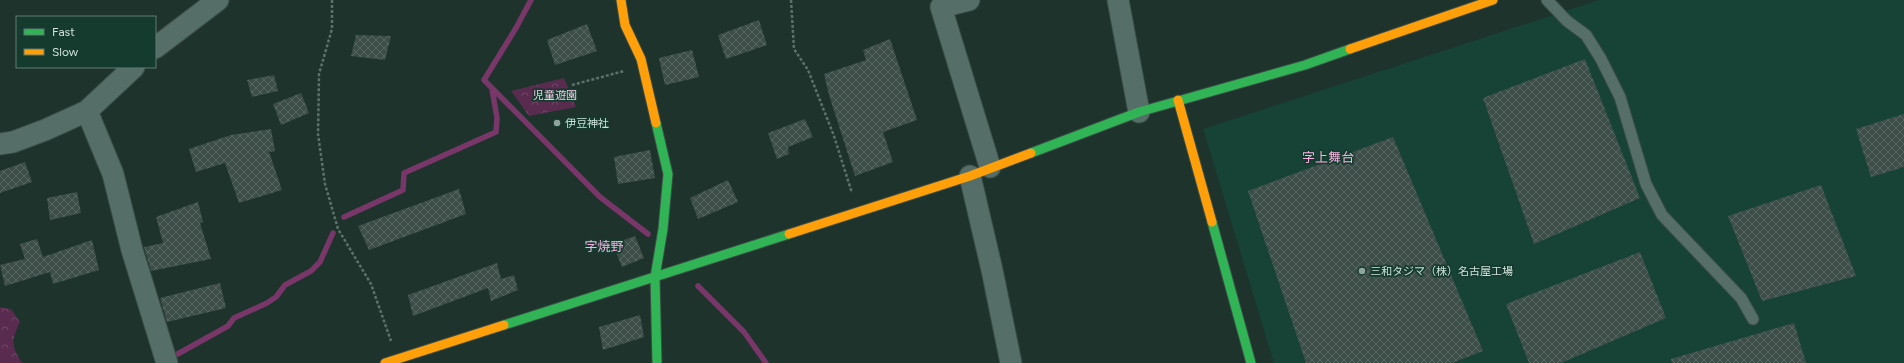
<svg xmlns="http://www.w3.org/2000/svg" width="1904" height="363" font-family="Figtree,'Noto Sans JP',sans-serif">
<defs>
<pattern id="forest-crowns" width="20" height="18" patternUnits="userSpaceOnUse"><rect width="20" height="18" fill="#592b4f"/><path d="M2 6a3 3 0 1 1 6 0M12 15a3 3 0 1 1 6 0" fill="none" stroke="#704968"/></pattern>
<pattern id="building-cross-hatch" width="8" height="8" patternUnits="userSpaceOnUse"><rect width="8" height="8" fill="#3d4e49"/><path d="M0 0l8 8M0 8l8-8" fill="none" stroke="#586763"/></pattern>
</defs>
<rect width="100%" height="100%" fill="#1d332c"/>
<!-- built -->
<path fill="#164336" d="M1599,0H1904V363H1274L1203,129Z"/>
<!-- forest -->
<path fill="url(#forest-crowns)" d="M564,78L576,107L529,116L511,91Z
M0,307L11,309L20,322C11,341 11,345 22,363H0Z"/>
<g fill="none" stroke-linecap="round" stroke-linejoin="round">
<!-- stream -->
<path stroke="#793769" stroke-width="5.5" d="M531,0L516,28L484,80L600,197L648,234
M344,217L403,190L404,173L496,132L497,118L492,89
M698,286L744,332L766,363
M174,356L228,326L234,318L267,303L276,297L285,285L311,271L320,262L333,233"/>
</g>
<!-- building -->
<path fill="url(#building-cross-hatch)" d="M759,20L767,45L726,59L718,35Z
M587,24L597,51L555,65L547,40Z
M356,35L391,36L385,60L351,56Z
M890,39L917,120L883,132L893,162L855,176L829,95L824,74L866,60L863,50Z
M692,50L699,77L665,85L659,58Z
M1585,59L1640,198L1534,244L1483,98Z
M274,75L278,91L252,97L247,80Z
M301,93L309,113L281,125L273,104Z
M1904,114V167L1871,177L1856,129Z
M805,119L813,137L788,147L789,154L777,159L768,133Z
M271,129L275,151L269,152L282,190L239,203L225,163L196,172L189,149L231,135Z
M1393,137L1483,351L1452,363H1306L1248,191Z
M650,150L655,178L618,184L614,157Z
M25,162L32,182L0,193V171Z
M728,180L738,202L698,219L690,198Z
M1821,185L1856,276L1762,301L1728,216Z
M459,189L466,214L369,250L358,226Z
M77,192L81,213L50,220L47,198Z
M198,202L203,222L200,223L211,259L151,271L144,247L163,243L156,217Z
M635,236L644,258L622,267L613,244Z
M37,239L43,257L92,240L99,270L53,284L50,272L5,286L0,265L25,259L20,244Z
M1640,252L1666,318L1561,363H1529L1506,304Z
M497,263L501,279L514,275L518,290L491,301L488,288L413,316L408,295Z
M220,283L226,308L167,322L160,298Z
M640,315L644,337L603,350L599,327Z
M1794,323L1806,363H1672L1671,359Z"/>
<g fill="none" stroke-linecap="round" stroke-linejoin="round">
<defs>
<path id="lane" d="M1547,0L1567,21L1586,35L1601,59L1620,97L1646,184L1662,215L1741,298L1753,319"/>
<path id="street" d="M969,0L941,7L990,167
M1118,0L1139,112
M155,48L218,0
M87,111L113,174L132,250L167,363
M0,144L13,142L45,130L87,111L134,67
M970,176L992,270L1011,363"/>
<path id="fast" d="M656,123L668,174L663,229L655,277L657,363
M1031,153L1139,112L1305,65L1350,49
M1212,222L1251,363
M504,325L789,234"/>
<path id="slow" d="M621,0L625,25L641,59L656,123
M1350,49L1493,0
M1178,100L1212,222
M789,234L970,176L1031,153
M385,363L504,325"/>
</defs>
<!-- lane casing -->
<use href="#lane" stroke="#3b4d47" stroke-width="13"/>
<!-- street casing -->
<use href="#street" stroke="#3b4d47" stroke-width="23"/>
<!-- fast casing -->
<use href="#fast" stroke="#3b4d47" stroke-width="11"/>
<!-- slow casing -->
<use href="#slow" stroke="#3b4d47" stroke-width="11"/>
<!-- path -->
<path stroke="#5d716b" stroke-width="2.5" stroke-dasharray="3 2" stroke-linecap="butt" d="M332,0V29L319,74L318,134L325,184L338,229L371,284L391,341
M791,0L794,49L808,70L834,136L852,193
M572,85L624,71"/>
<!-- lane -->
<use href="#lane" stroke="#556e67" stroke-width="11"/>
<!-- street -->
<use href="#street" stroke="#556e67" stroke-width="21"/>
<!-- fast -->
<use href="#fast" stroke="#30b455" stroke-width="9"/>
<!-- slow -->
<use href="#slow" stroke="#ff9f0a" stroke-width="9"/>
</g>
<!-- markers -->
<g fill="#8fa49c" stroke="#153b2f" stroke-width="1.5">
<circle cx="557" cy="123" r="4"/>
<circle cx="1362" cy="271" r="4"/>
</g>
<g text-anchor="middle" stroke-width="3.5" stroke-linejoin="round" paint-order="stroke">
<!-- park labels -->
<g font-size="11" fill="#f6cbe9" stroke="#153b2f">
<text x="555" y="99">児童遊園</text>
</g>
<!-- poi labels -->
<g font-size="11" fill="#cde1d9" stroke="#153b2f" text-anchor="start">
<text x="565" y="127">伊豆神社</text>
<text x="1370" y="275">三和タジマ（株）名古屋工場</text>
</g>
<!-- quarter labels -->
<g font-size="13" fill="#f6b2e1" stroke="#153b2f">
<text x="1328" y="162">字上舞台</text>
<text x="604" y="251">字焼野</text>
</g>
</g>
<!-- legend -->
<rect x="16" y="16" width="140" height="52" fill="#153b2f" stroke="#5f7d73"/>
<rect x="24" y="29" width="20" height="6" fill="#30b455" stroke="#5f7d73"/>
<text x="52" y="36" font-size="12" fill="#cde1d9">Fast</text>
<rect x="24" y="49" width="20" height="6" fill="#ff9f0a" stroke="#5f7d73"/>
<text x="52" y="56" font-size="12" fill="#cde1d9">Slow</text>
</svg>
